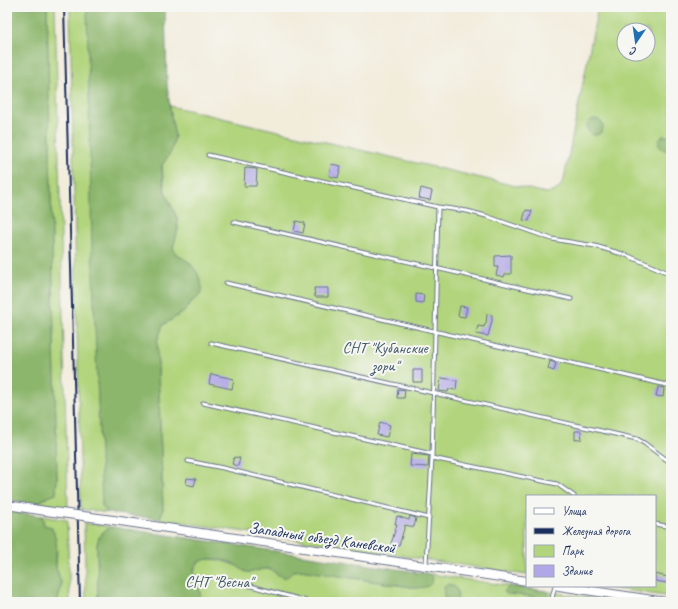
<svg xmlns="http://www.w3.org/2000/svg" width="678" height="609" font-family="Caveat,sans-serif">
<rect width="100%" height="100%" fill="#f6f6f2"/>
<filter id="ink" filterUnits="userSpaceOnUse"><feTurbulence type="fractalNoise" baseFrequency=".025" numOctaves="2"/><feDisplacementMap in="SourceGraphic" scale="8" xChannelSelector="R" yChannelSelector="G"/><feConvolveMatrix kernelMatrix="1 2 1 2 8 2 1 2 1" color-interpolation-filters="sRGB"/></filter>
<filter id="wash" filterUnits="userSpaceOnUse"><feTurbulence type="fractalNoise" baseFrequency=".012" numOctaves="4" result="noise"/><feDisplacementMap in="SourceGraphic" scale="16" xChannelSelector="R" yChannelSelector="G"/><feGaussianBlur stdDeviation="0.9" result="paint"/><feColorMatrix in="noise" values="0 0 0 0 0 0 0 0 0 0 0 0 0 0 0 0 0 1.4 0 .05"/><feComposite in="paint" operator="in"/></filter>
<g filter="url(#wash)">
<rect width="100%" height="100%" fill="#f2ecdb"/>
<!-- green -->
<path fill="#b1d47c" stroke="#66826d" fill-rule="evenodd" d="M47,7H55L68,508L38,504C51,492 56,499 57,478Z
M70,7H90L102,506L108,513L81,509Z
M598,7H671V597L599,586H655V496H527V575L160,519L163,509L157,341L163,325L185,311L190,303L200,295L189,262L176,254L173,248L178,229L177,218L165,192L162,165C180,140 173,134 170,106L546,193C556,192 560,189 564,179ZM624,30H648V54H624Z
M42,516L67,520L70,602H57L61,589V582L56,568L57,549L44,525Z
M84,523L113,527L108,529L97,544L98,602H86Z
M203,559C221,558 236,566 253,572C264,568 268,567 278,575L300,570L417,588L433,578L430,574L617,602H200C200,599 201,595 200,592C197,576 187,572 203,559Z"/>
<!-- forest -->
<path fill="#8cb66c" stroke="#547265" d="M7,7H47L57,478L56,494L43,499L38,504L7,500Z
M87,7H165L167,84L172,122L175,136L171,152L162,165V174L165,192L177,218L178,229L173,248L176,254L189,262L197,272L201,282L202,289L200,295L190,303L185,311L163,325L157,341L163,509L160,519L108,513L102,506L92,251Z
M587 127a8 8 0 1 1 16 0a8 8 0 1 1-16 0Z
M662,136H667L671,139C671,150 669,155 659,146V140Z
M7,511L42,516L44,525L51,527C60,543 55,549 56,565C56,571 60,577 61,583C61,590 59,596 57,602H7Z
M113,527L430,574L433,578C431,587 426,587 418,588L300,570L293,571C283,585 278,572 270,569C261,567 254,574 246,572C241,570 237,565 232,563C222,559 198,554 194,569C192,577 199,585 200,593C201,596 200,599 200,602H98L97,544C99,534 103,530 113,527Z
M449,584C459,587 458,593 457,602H446C444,597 443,592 444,587Z
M509,586L546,591L549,595L547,600H542L535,597L527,596L507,594L504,592Z"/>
<g id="blocks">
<!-- building -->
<path fill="#b1a6e6" d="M331,164L341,166L338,178L329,176Z
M245,168L257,169L256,186H244Z
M421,188L432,191L430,200L419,198Z
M526,210L532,211L529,221L523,220Z
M296,221L305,223L303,233L294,231Z
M511,255V274H505L504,277L496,275L498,267H495V256Z
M314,288H328V297H315Z
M416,294L424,295L423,303L416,302Z
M460,306L467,307L465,317L458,316Z
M487,314L492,315V321L488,336L476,334L478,326L484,327L485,324H486Z
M550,361L556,363L554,371L548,369Z
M413,370H422V382H413Z
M211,374L234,379L232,389L209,384Z
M441,378L457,380L456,390L449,389L448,392L439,391Z
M658,387L664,388L663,397L656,396Z
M398,389L405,390L404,398H397Z
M380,422L390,425L387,437L377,435Z
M575,431H581L582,439L575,440Z
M411,454L429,456L428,467L410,466Z
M234,457L240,458L238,466L232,464Z
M187,478L196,479L194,486L186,484Z
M397,516L409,520L410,516L416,518L414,527L405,525L399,546L391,544L397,524H395Z
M655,574L668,577L667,583L655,581Z"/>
</g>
</g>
<g filter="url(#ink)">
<use href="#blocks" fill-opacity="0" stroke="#66718a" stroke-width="1"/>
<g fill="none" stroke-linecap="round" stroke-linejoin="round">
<defs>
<path id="service" d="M208,155L438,207L467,211L486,216L552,239L595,246L626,255L671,274
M234,222L571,299
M226,283L671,386
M211,343L637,439L644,443L671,463
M203,403L432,454
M432,458L557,484L574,496
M188,461L223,468L429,518
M655,524L671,527
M426,564L432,458L438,207
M229,580L310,602
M551,602L555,586"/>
<path id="secondary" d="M7,505L46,511
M113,520L527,581
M559,586L666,602"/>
</defs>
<!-- service casing -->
<use href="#service" stroke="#66718a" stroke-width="5"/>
<!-- secondary casing -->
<use href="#secondary" stroke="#66718a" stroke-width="10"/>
<!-- service -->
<use href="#service" stroke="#fff" stroke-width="3"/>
<!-- secondary -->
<use href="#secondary" stroke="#fff" stroke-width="8"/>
<!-- rail -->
<path stroke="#1b2f5e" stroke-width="2" d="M64,7L80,602"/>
<defs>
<path id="secondary-bridge" d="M46,511L113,520"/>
</defs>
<!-- secondary-bridge casing -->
<use href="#secondary-bridge" stroke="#66718a" stroke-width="10" stroke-linecap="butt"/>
<!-- secondary-bridge -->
<use href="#secondary-bridge" stroke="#fff" stroke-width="8"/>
</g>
</g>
<g text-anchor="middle" stroke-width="4" stroke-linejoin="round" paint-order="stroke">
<!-- park labels -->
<g font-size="16" fill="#405866" stroke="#f6f6f2">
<text x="385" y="353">СНТ "Кубанские<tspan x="385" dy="18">зори"</tspan></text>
<text x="219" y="587">СНТ "Весна"</text>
</g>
<!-- street labels -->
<g font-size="16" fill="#1b2f5e" stroke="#f6f6f2">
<text transform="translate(322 537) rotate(8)" y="6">Западный объезд Каневской</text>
</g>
</g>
<!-- margin -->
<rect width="678" height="609" fill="none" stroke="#f6f6f2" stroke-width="24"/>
<!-- legend -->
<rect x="526" y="495" width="130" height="92" fill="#f6f6f2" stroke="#9ea6b7"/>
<rect x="534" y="508" width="20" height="6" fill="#ffffff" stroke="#9ea6b7"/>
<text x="562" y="515" font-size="12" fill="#1b2f5e">Улица</text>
<rect x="534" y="528" width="20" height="6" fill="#1b2f5e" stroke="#9ea6b7"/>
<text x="562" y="535" font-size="12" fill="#1b2f5e">Железная дорога</text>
<rect x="534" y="545" width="20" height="12" fill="#b1d47c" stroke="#9ea6b7"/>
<text x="562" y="555" font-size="12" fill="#1b2f5e">Парк</text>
<rect x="534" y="565" width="20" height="12" fill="#b1a6e6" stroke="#9ea6b7"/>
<text x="562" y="575" font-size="12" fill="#1b2f5e">Здание</text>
<!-- north arrow -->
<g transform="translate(636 42) rotate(193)"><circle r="19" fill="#f6f6f2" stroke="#9ea6b7"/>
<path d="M0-3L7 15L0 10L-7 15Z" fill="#1f6fb2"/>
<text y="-6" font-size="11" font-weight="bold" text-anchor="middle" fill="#1b2f5e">С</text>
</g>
</svg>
